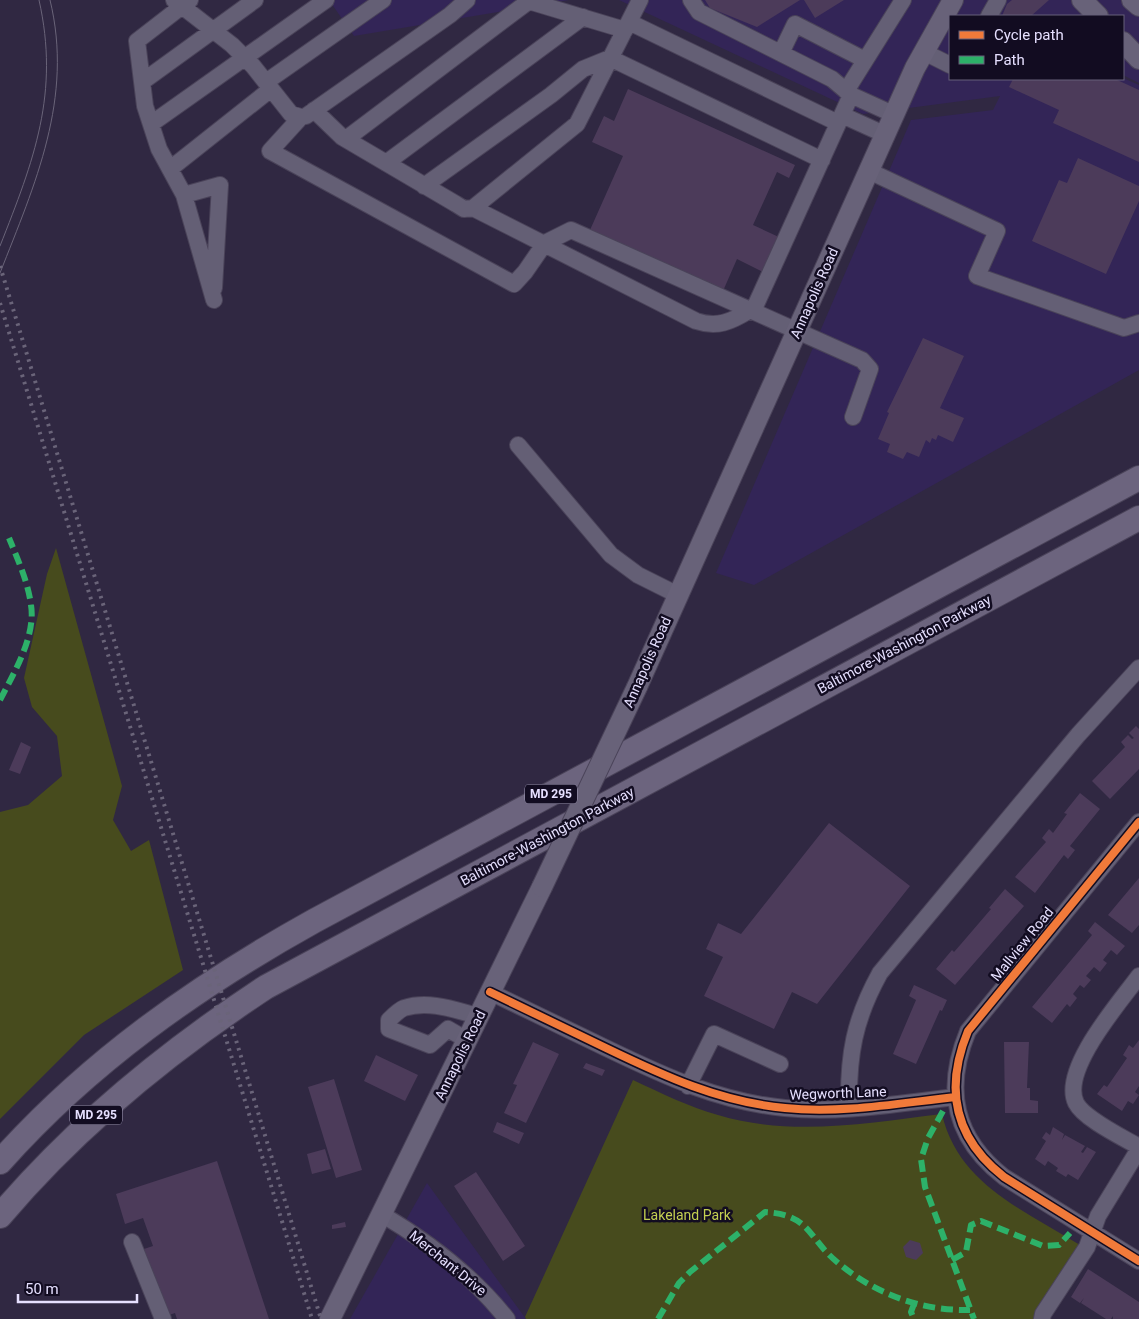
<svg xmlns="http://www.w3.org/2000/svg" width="1139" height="1319" font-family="Roboto,sans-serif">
<rect width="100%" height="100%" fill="#302842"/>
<!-- built -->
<path fill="#332557" d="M329,0H569L354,36Z
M619,0H1139V83L1123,75V16H950V79L1123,78L1139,85V370L754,585L716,573L911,120L993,110L1000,96L863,114Z
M427,1183L526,1319H350Z"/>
<!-- green -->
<path fill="#474b1d" d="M56,548L122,786L113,820L131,851L149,840L183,970L84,1035L0,1119V812L28,805L62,776L57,736L32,707L24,678L47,574Z
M633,1080C661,1093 689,1107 718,1115C791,1137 868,1123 942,1114C958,1184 1024,1210 1080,1245L1033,1319H526L525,1317Z"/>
<!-- building -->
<path fill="#4c3b5a" d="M705,0H800L757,27L710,8Z
M804,0H844L815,18Z
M1012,0H1049L1031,16H1002L1007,4Z
M1013,79H1115L1139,90V162L1053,123L1059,110L1009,87Z
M628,89L795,165L789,178L777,172L753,225L781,238L765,273L737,259L723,291L590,230L623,156L592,142L604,116L614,121Z
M1078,158L1139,186V201L1106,274L1032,241L1059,180L1067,183Z
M923,338L964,356L940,408L964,418L953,442L938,435L936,440L932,438L930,443L926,440L919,457L907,452L903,459L887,452L890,444L878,439L889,413L887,412Z
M1136,726L1139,729V769L1110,799L1092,781L1125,747L1121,742L1128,735L1132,739L1134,738L1129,733Z
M21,742L31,747L20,774L9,770Z
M1080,793L1100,809L1070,846L1075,850L1068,859L1064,855L1035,893L1015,877L1046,842L1042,838L1049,829L1053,833L1067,814L1064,813Z
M829,823L910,886L817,1004L792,992L774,1029L704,996L723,957L706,949L718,923L741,934Z
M1139,878V925L1132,933L1108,915Z
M1005,889L1024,906L955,985L936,969L952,950L954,952L961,944L991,909L989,908Z
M1095,922L1125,946L1117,955L1111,950L1103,960L1107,963L1100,972L1094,967L1086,976L1091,980L1084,988L1080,985L1073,994L1077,998L1070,1007L1067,1004L1052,1023L1032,1007L1092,935L1088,931Z
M914,985L947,1000L942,1011L940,1010L916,1064L893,1054L916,1000L909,996Z
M1139,1040V1086L1135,1092L1139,1095L1133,1104L1128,1101L1122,1111L1097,1094L1104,1085L1107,1087L1127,1058L1123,1055L1129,1045L1133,1048Z
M533,1042L559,1054L526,1123L504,1113L517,1085L513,1084Z
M1004,1042H1029L1027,1088H1030V1100L1038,1101V1113H1005Z
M376,1055L418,1075L405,1101L364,1081Z
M586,1063L605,1070L602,1076L583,1068Z
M334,1079L362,1170L336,1178L308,1087Z
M497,1122L524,1133L519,1144L493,1132Z
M1053,1127L1064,1134L1062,1140L1065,1135L1085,1146L1081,1152L1083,1153L1087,1147L1096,1152L1078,1180L1068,1174L1066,1177L1056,1171L1058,1168L1048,1161L1045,1166L1035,1159L1046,1141L1042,1138L1046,1132L1050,1135Z
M325,1149L331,1169L312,1174L307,1154Z
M217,1161L269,1319H177L175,1313L166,1316L144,1249L153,1246L143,1218L125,1224L116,1194Z
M476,1172L525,1246L503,1261L454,1186Z
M345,1222L346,1227L332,1229V1225Z
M910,1240L920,1243L923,1253L916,1260L906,1257L903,1247Z
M1088,1269L1139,1302V1319H1113V1316L1111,1319H1106L1081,1303L1084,1298L1080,1303L1071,1297Z"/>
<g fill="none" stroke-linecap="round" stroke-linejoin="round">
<defs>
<path id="minor" d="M174,0L232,45L253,66L291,114L301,117L306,116L450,15L467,0
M190,0L137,41L145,106L159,149L184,195L214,300
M525,0L625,30
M691,0L699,12L832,79L851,95L895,115
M989,16L998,0
M629,22L838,123
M924,52L950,65
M781,53L795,24L865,60
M142,82L255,0
M266,82L383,0
M846,91L903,0
M314,110L342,137L456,204L464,209L473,208L577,124L640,0
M842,115L886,135
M301,117L270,151L514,284L525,272L545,243L571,230L862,360L870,369L853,417
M151,124L326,0
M346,139L529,1
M386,163L583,17
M170,169L271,89
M869,171L997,231L977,276L1124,328L1139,323
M424,186L551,95L583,69L610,58L822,160
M184,195L220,185L214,288
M473,208L696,321C717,328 731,322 750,310
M753,311L851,95
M518,445L611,555L638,575L678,595
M1139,822L968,1031C944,1089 954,1138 1004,1177L1139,1261
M1139,976C1120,1002 1060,1070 1076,1103C1084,1119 1124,1138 1139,1147
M490,992C529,1011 567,1029 606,1048C664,1076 720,1102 785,1108C841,1114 900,1103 956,1097
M467,1040L448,1029L430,1045L389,1029V1020C393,1016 399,1010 404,1008C429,1000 455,1010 478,1016
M688,1086L714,1034L780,1064
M849,1108C848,1055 854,1020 880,973L1078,735L1139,668
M383,1215C430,1243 473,1276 507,1319
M132,1242L163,1319
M1042,1319L1043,1314L1087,1247L1098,1216L1139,1149"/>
<path id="major" d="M1082,0L1098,16
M1132,0L1139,6
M1123,42L1139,59
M637,687L915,68L953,0
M330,1319L542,887"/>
<path id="highway" d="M0,1162C89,1062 197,986 314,921L1139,478
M0,1216C77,1125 167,1052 266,987L1139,518"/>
</defs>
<!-- minor casing -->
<use href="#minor" stroke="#4a4359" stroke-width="18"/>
<!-- major casing -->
<use href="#major" stroke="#4a4359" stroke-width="22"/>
<!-- highway casing -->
<use href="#highway" stroke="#4a4359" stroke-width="26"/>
<!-- minor -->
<use href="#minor" stroke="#645f75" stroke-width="16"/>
<!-- major -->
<use href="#major" stroke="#686279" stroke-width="20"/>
<!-- highway -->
<use href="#highway" stroke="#6c647e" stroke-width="24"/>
<!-- tram -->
<path stroke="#6a6479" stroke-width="1" d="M0,246C34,160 60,93 39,0
M0,273C35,184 74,98 50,0"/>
<!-- rail -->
<path stroke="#6a6479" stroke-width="4" stroke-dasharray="2.5 5" stroke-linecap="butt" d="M0,266L321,1319
M0,303L312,1319"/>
<defs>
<path id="major-bridge" d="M542,887L637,687"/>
</defs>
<!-- major-bridge casing -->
<use href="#major-bridge" stroke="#4a4359" stroke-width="22" stroke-linecap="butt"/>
<!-- major-bridge -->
<use href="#major-bridge" stroke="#686279" stroke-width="20"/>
<!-- quiet -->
<path stroke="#2db169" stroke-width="6" stroke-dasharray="12 6" stroke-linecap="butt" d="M0,700C14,673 36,636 31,605C28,582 18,560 9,538
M943,1111L928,1138L921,1159L925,1187L974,1319
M952,1260L966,1252L971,1225L981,1221L1043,1246L1059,1245L1070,1233
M914,1304L911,1312L914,1319
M658,1319L679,1283L690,1272L765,1212C811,1215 807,1237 837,1262C875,1294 921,1311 970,1310"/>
<defs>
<path id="cycleway" d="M1139,822L968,1031C944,1089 954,1138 1004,1177L1139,1261
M490,992C529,1011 567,1029 606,1048C664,1076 720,1102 785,1108C841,1114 900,1103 956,1097"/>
</defs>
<!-- cycleway casing -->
<use href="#cycleway" stroke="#120c21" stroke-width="11"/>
<!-- cycleway -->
<use href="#cycleway" stroke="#f17a3a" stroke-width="8"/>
</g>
<g text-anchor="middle" stroke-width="5" stroke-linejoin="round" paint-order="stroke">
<!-- shield labels -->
<g fill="#120c21" stroke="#a6a0bc" stroke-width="1">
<rect x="525" y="784.5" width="52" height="19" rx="4"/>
<rect x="70" y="1105.5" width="52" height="19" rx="4"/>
</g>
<g font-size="12" font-weight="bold" fill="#e6e0ff">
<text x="551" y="798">MD 295</text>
<text x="96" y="1119">MD 295</text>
</g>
<!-- street labels -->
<g font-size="14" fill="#e6e0ff" stroke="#120c21">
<text transform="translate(814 293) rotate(-66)" y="5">Annapolis Road</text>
<text transform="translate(904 644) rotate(-28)" y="5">Baltimore-Washington Parkway</text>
<text transform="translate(647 662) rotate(-66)" y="5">Annapolis Road</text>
<text transform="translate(547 836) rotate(-28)" y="5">Baltimore-Washington Parkway</text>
<text transform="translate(1022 944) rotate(-51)" y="5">Mallview Road</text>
<text transform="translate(460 1055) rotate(-64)" y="5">Annapolis Road</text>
<text transform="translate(838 1093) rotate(-2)" y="5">Wegworth Lane</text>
<text transform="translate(448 1263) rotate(39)" y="5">Merchant Drive</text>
</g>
<!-- park labels -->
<g font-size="14" fill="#c4d051" stroke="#120c21">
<text x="687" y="1220">Lakeland Park</text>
</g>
</g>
<!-- legend -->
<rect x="949" y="15" width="175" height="65" fill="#120c21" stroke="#67617a"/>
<rect x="959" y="31" width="25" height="8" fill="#f17a3a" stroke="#67617a"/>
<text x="994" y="40" font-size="15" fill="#e6e0ff">Cycle path</text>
<rect x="959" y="56" width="25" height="8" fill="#2db169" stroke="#67617a"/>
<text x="994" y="65" font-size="15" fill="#e6e0ff">Path</text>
<!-- scale -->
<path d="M18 1294v8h119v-8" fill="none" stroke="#e6e0ff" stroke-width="2.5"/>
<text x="25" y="1294" font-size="15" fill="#e6e0ff" stroke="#120c21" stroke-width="4" paint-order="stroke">50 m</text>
</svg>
